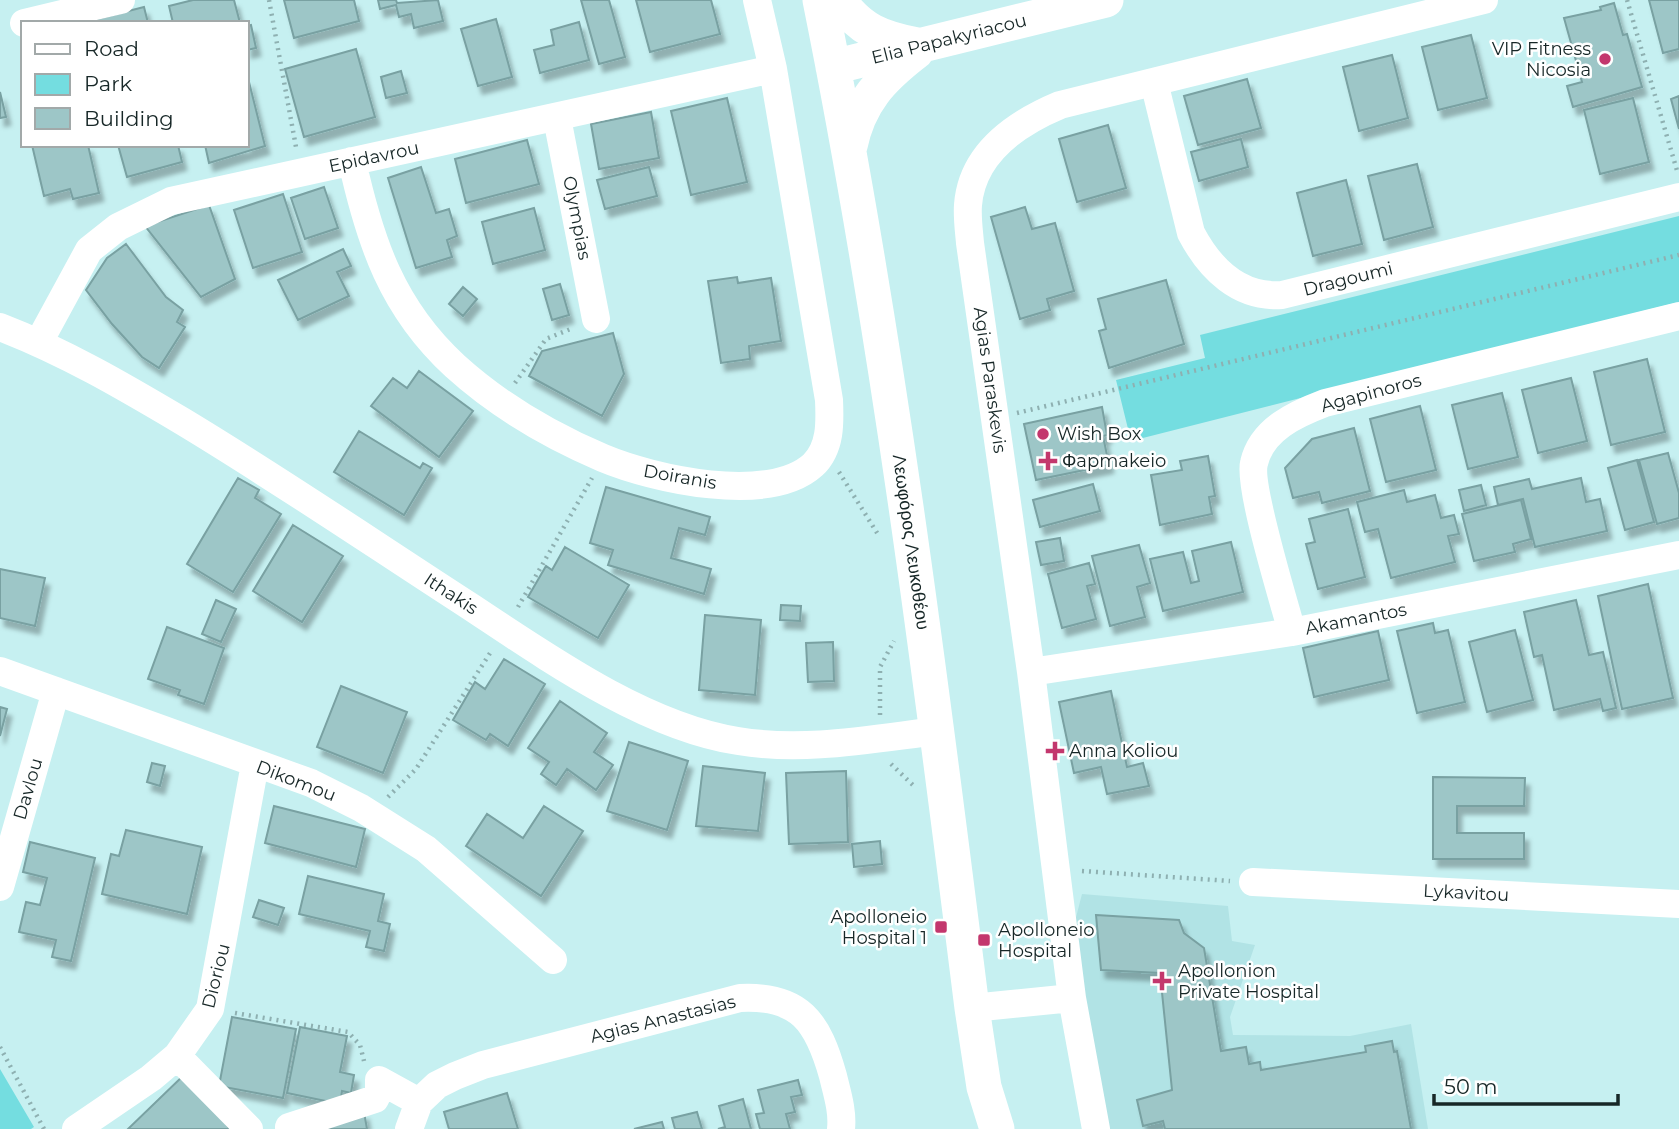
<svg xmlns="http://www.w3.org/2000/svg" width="1679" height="1129" font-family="Montserrat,sans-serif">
<defs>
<filter id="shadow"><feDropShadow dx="4.5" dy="8" stdDeviation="2" flood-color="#0004"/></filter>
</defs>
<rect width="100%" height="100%" fill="#c6f0f1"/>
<!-- built -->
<path fill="#b1e3e5" d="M1082,894L1228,906L1232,941L1255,945L1230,1017L1233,1035L1350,1036L1411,1024L1428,1129H1107L1073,929Z"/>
<!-- green -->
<path fill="#74dde0" d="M1679,216V302L1131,441L1116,380L1205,358L1200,335Z
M0,1069L34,1127L31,1129H0Z"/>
<!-- building -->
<path fill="#9dc6c7" stroke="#79a1a2" stroke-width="2" filter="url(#shadow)" d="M193,0H234L240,23H173L169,6Z
M284,0H354L359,21L294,38Z
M378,0H396L397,3L438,0L443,21L414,28L411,14L399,17L396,5L380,9Z
M581,0H609L625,57L599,64Z
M636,0H711L720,34L650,52Z
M1649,0H1679V49L1663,53Z
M1614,3L1623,35L1627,34L1642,87L1573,107L1567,86L1582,82L1564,18L1601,10L1600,7Z
M144,7L148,23H86L85,22Z
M496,19L512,77L478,86L461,29Z
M579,22L589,60L540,73L534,50L554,45L551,30Z
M251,25L256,48L247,50V26Z
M1471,35L1487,98L1438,110L1422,47Z
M356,49L375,117L304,137L285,69Z
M1392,55L1408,118L1359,131L1343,67Z
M401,71L407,93L386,98L381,77Z
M248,78L265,146L209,163L205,145H247Z
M1247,79L1261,128L1198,145L1184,96Z
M0,92L6,117L0,118Z
M1679,96V129L1671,99Z
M727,98L747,182L691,195L671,111Z
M1633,98L1649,162L1600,174L1584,110Z
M651,112L659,158L599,169L591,124Z
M1108,125L1126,188L1077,202L1059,139Z
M1241,139L1248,167L1199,181L1191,152Z
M527,140L539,184L466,203L455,159Z
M32,145H88L99,193L73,199L70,189L44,196Z
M118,145H178L182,162L127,177Z
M1417,164L1433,227L1384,240L1368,176Z
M421,167L436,213L449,209L457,236L447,240L452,257L416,268L388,178Z
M649,167L657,196L605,209L597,180Z
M1346,180L1362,244L1313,256L1297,193Z
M324,187L338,228L305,239L291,198Z
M283,194L302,252L253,268L234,210Z
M209,205L235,279L201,297L145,226Z
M1025,207L1032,229L1055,223L1074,291L1047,299L1050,310L1020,319L991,217Z
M534,208L545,250L493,264L482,222Z
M126,244L166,297L183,310L177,322L185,327L159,368L142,357L112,324L86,290L107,258Z
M343,249L351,266L337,272L349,296L298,320L278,280Z
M737,277L738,283L771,278L781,341L749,346L750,359L721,363L708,281Z
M1166,280L1184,344L1109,368L1099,331L1106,329L1098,299Z
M560,284L569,315L552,320L543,289Z
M463,287L477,299L463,316L449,304Z
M613,333L624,374L602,416L529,376L542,351Z
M1647,359L1665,432L1611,445L1594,372Z
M419,371L473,411L439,457L371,406L393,378L407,388Z
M1571,378L1587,441L1538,453L1522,390Z
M1502,393L1518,457L1468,469L1452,405Z
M1420,406L1436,470L1386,482L1370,419Z
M1102,407L1107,435L1103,436L1109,465L1036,480L1024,424Z
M1354,428L1370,491L1322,503L1319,492L1293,498L1285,468L1312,439Z
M359,431L420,468L423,463L432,468L404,515L334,472Z
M1668,453L1679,493V518L1657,524L1639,460Z
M1208,456L1215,496L1209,497L1212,514L1160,525L1151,475L1182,470L1180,461Z
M1637,460L1654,522L1625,530L1608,468Z
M238,478L259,490L255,498L281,514L233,592L187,564Z
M1581,478L1586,502L1600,499L1607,531L1535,547L1523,499L1498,505L1494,487L1529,479L1532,489Z
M1093,484L1100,511L1040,527L1033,500Z
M1481,485L1486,505L1464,511L1459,490Z
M606,487L710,517L705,535L679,528L671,558L711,569L704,594L608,565L613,550L590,543Z
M1404,490L1407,502L1435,495L1441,518L1454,515L1459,534L1448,536L1455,562L1391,578L1378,529L1365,532L1357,502Z
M1521,500L1531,539L1513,544L1515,552L1474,561L1462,514Z
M1348,509L1365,577L1318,589L1306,544L1315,542L1309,519Z
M293,525L343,556L302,622L253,591Z
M1060,538L1064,561L1041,565L1036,542Z
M1231,542L1243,592L1163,611L1150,559L1183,552L1191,583L1199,581L1192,551Z
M1139,545L1150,583L1137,587L1145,617L1110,626L1092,556Z
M565,547L629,585L598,638L528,597L546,566L552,570Z
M1089,563L1095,584L1087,586L1096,619L1062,628L1048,574Z
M0,569L45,578L35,626L0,618Z
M1648,584L1673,698L1622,709L1598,596Z
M216,600L236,609L221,642L202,634Z
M1576,600L1589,655L1603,652L1616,708L1603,711L1600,699L1554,710L1542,655L1534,657L1524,612Z
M781,605L801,606L800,621L780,620Z
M705,615L761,620L755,695L699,690Z
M1433,623L1435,633L1448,630L1465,702L1417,713L1397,631Z
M167,627L224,648L204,704L178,695L180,690L148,679Z
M1515,630L1533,700L1487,712L1469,642Z
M1378,631L1389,680L1314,697L1303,648Z
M833,642L834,681L808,682L806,643Z
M504,659L545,684L508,746L490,734L486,740L453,720L475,682L485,689Z
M341,686L407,712L383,773L317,747Z
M1111,691L1127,767L1143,763L1149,786L1107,794L1101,767L1074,773L1059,702Z
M560,701L607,733L594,752L613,765L596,790L567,769L556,785L541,774L549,762L528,748Z
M0,707L7,709L0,736Z
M629,742L688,761L667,830L607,811Z
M152,763L165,766L160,786L147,782Z
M703,766L765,773L758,831L696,826Z
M846,771L848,842L789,844L786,773Z
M1433,777L1525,778L1524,806H1457V833H1524V859H1433Z
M274,806L365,829L356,867L265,843Z
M544,806L583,831L541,896L466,846L487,814L523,838Z
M126,830L202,847L187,914L102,894L111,854L119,856Z
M880,841L882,864L854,867L852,844Z
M30,842L95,858L71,961L52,957L56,940L19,932L26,902L40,905L47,878L23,872Z
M308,876L384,894L378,921L390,924L384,951L366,947L370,931L299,914Z
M259,900L284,908L278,925L253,917Z
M1096,915L1179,920L1184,933L1204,948L1221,1051L1246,1047L1249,1064L1260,1062L1261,1070L1366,1052L1365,1046L1392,1041L1394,1052L1397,1051L1411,1129H1165L1163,1121L1143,1126L1137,1100L1172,1090L1160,973L1101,970Z
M232,1017L296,1029L283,1098L219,1086Z
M300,1027L347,1036L340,1072L354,1075L351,1093L342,1091L340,1104L287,1093Z
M187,1072L230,1129H128Z
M798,1080L802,1095L791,1097L795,1112L786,1114L790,1129H760L756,1114L764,1113L758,1090Z
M507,1093L518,1129H449L444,1112Z
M743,1099L751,1129H718L725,1127L719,1106Z
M364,1112L367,1129H299Z
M697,1112L702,1129H675L672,1118Z
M662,1122L664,1129H634Z"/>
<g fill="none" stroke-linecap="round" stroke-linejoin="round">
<!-- path -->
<path stroke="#8eb0b1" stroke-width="4.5" stroke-dasharray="2 5" stroke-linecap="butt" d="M269,0L296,147
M1627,0L1678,174
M515,383L546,339L573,328
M1017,413L1679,255
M839,472L879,536
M518,607L592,478
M880,715V667L894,641
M891,764L915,787
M388,797L416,769L492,650
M1082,871L1230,881
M235,1013L348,1032L360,1045L364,1061
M0,1047L44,1129"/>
<!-- minor -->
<path stroke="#fff" stroke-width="28" d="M24,23L121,0
M1154,82L1191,233C1210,269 1239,298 1282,295L1679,197
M557,118L596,319
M352,161C370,242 392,308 455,366C498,405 549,435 603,458C653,479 769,505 813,465C831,448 830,422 829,400L773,69L757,0
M0,327C65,352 123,386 182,421C280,480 375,545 471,607C548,658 646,727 738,741C804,752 871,739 937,731
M39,342L89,250L118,227L171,201L773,69
M1292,632C1284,602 1248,486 1254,463C1262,429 1296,414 1325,403L1679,316
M0,671L311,783L361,808L426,849L553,960
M1031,672L1292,632L1679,555
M1253,882L1679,904
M0,887L56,691
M972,1008L1072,998
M177,1056L249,1129
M289,1127L375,1099L379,1091V1080L419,1102
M76,1129L151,1078L177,1056L210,1009L255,764
M409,1129L419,1102L437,1085L455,1076L483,1065L740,998C800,995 818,1022 833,1076C837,1093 843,1111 841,1129
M1096,1129L1072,998L1031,672L970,243C969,231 967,217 968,205C972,153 1017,123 1060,105L1484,0"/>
<!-- major -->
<path stroke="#fff" stroke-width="35" d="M820,0C887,333 930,671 972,1008L984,1087L997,1129
M839,0C860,30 881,38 917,45
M833,67L1106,0
M850,146C859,102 881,79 916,52"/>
</g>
<!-- markers -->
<g fill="#c3376d" stroke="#fff" stroke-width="2.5">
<circle cx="1605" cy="59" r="7"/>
<circle cx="1043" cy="434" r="7"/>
<path d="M1044.5 450.5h7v7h7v7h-7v7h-7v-7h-7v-7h7z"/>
<path d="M1051.5 740.5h7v7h7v7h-7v7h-7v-7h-7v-7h7z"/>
<rect x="934" y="920" width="14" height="14" rx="3.5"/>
<rect x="977" y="933" width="14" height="14" rx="3.5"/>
<path d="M1158.5 970.5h7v7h7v7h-7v7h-7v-7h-7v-7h7z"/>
</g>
<g text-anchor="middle" stroke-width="5" stroke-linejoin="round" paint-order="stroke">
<!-- street labels -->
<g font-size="18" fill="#172727" stroke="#fff">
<text transform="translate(949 39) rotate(-14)" y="6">Elia Papakyriacou</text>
<text transform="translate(374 157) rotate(-12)" y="6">Epidavrou</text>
<text transform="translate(577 218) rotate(79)" y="6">Olympias</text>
<text transform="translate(1348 279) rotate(-14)" y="6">Dragoumi</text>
<text transform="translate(990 380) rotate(82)" y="6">Agias Paraskevis</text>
<text transform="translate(1371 393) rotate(-15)" y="6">Agapinoros</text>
<text transform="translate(680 477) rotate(10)" y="6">Doiranis</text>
<text transform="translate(911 542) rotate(82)" y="6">Λεωφόρος Λευκοθέου</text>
<text transform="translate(451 594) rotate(33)" y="6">Ithakis</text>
<text transform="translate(1356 619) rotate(-11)" y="6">Akamantos</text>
<text transform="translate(296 781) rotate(21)" y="6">Dikomou</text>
<text transform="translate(28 789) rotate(-74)" y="6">Davlou</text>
<text transform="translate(1466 893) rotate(3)" y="6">Lykavitou</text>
<text transform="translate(216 976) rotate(-76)" y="6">Dioriou</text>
<text transform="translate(663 1019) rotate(-14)" y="6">Agias Anastasias</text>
</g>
<!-- poi labels -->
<g font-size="18" fill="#172727" stroke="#fff" text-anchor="start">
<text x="1591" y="55" text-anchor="end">VIP Fitness<tspan x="1591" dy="21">Nicosia</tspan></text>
<text x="1057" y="440">Wish Box</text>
<text x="1062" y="467">Φapmakeio</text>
<text x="1069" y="757">Anna Koliou</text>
<text x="927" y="923" text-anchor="end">Apolloneio<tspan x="927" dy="21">Hospital 1</tspan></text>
<text x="998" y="936">Apolloneio<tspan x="998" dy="21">Hospital</tspan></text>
<text x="1178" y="977">Apollonion<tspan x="1178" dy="21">Private Hospital</tspan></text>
</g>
</g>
<!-- legend -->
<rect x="21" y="21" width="228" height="126" fill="#ffffff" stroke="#a2a9a9" stroke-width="2"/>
<rect x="35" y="44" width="35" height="10" fill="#ffffff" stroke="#a2a9a9" stroke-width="2"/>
<text x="84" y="56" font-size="21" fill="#172727">Road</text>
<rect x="35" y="74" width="35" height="21" fill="#74dde0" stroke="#a2a9a9" stroke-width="2"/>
<text x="84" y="91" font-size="21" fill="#172727">Park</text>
<rect x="35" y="108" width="35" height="21" fill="#9dc6c7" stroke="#a2a9a9" stroke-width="2"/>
<text x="84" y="126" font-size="21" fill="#172727">Building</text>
<!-- scale -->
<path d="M1434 1094v10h184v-10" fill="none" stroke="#172727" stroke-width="3.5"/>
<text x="1444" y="1094" font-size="21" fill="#172727" stroke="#ffffff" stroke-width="5" paint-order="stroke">50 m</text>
</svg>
